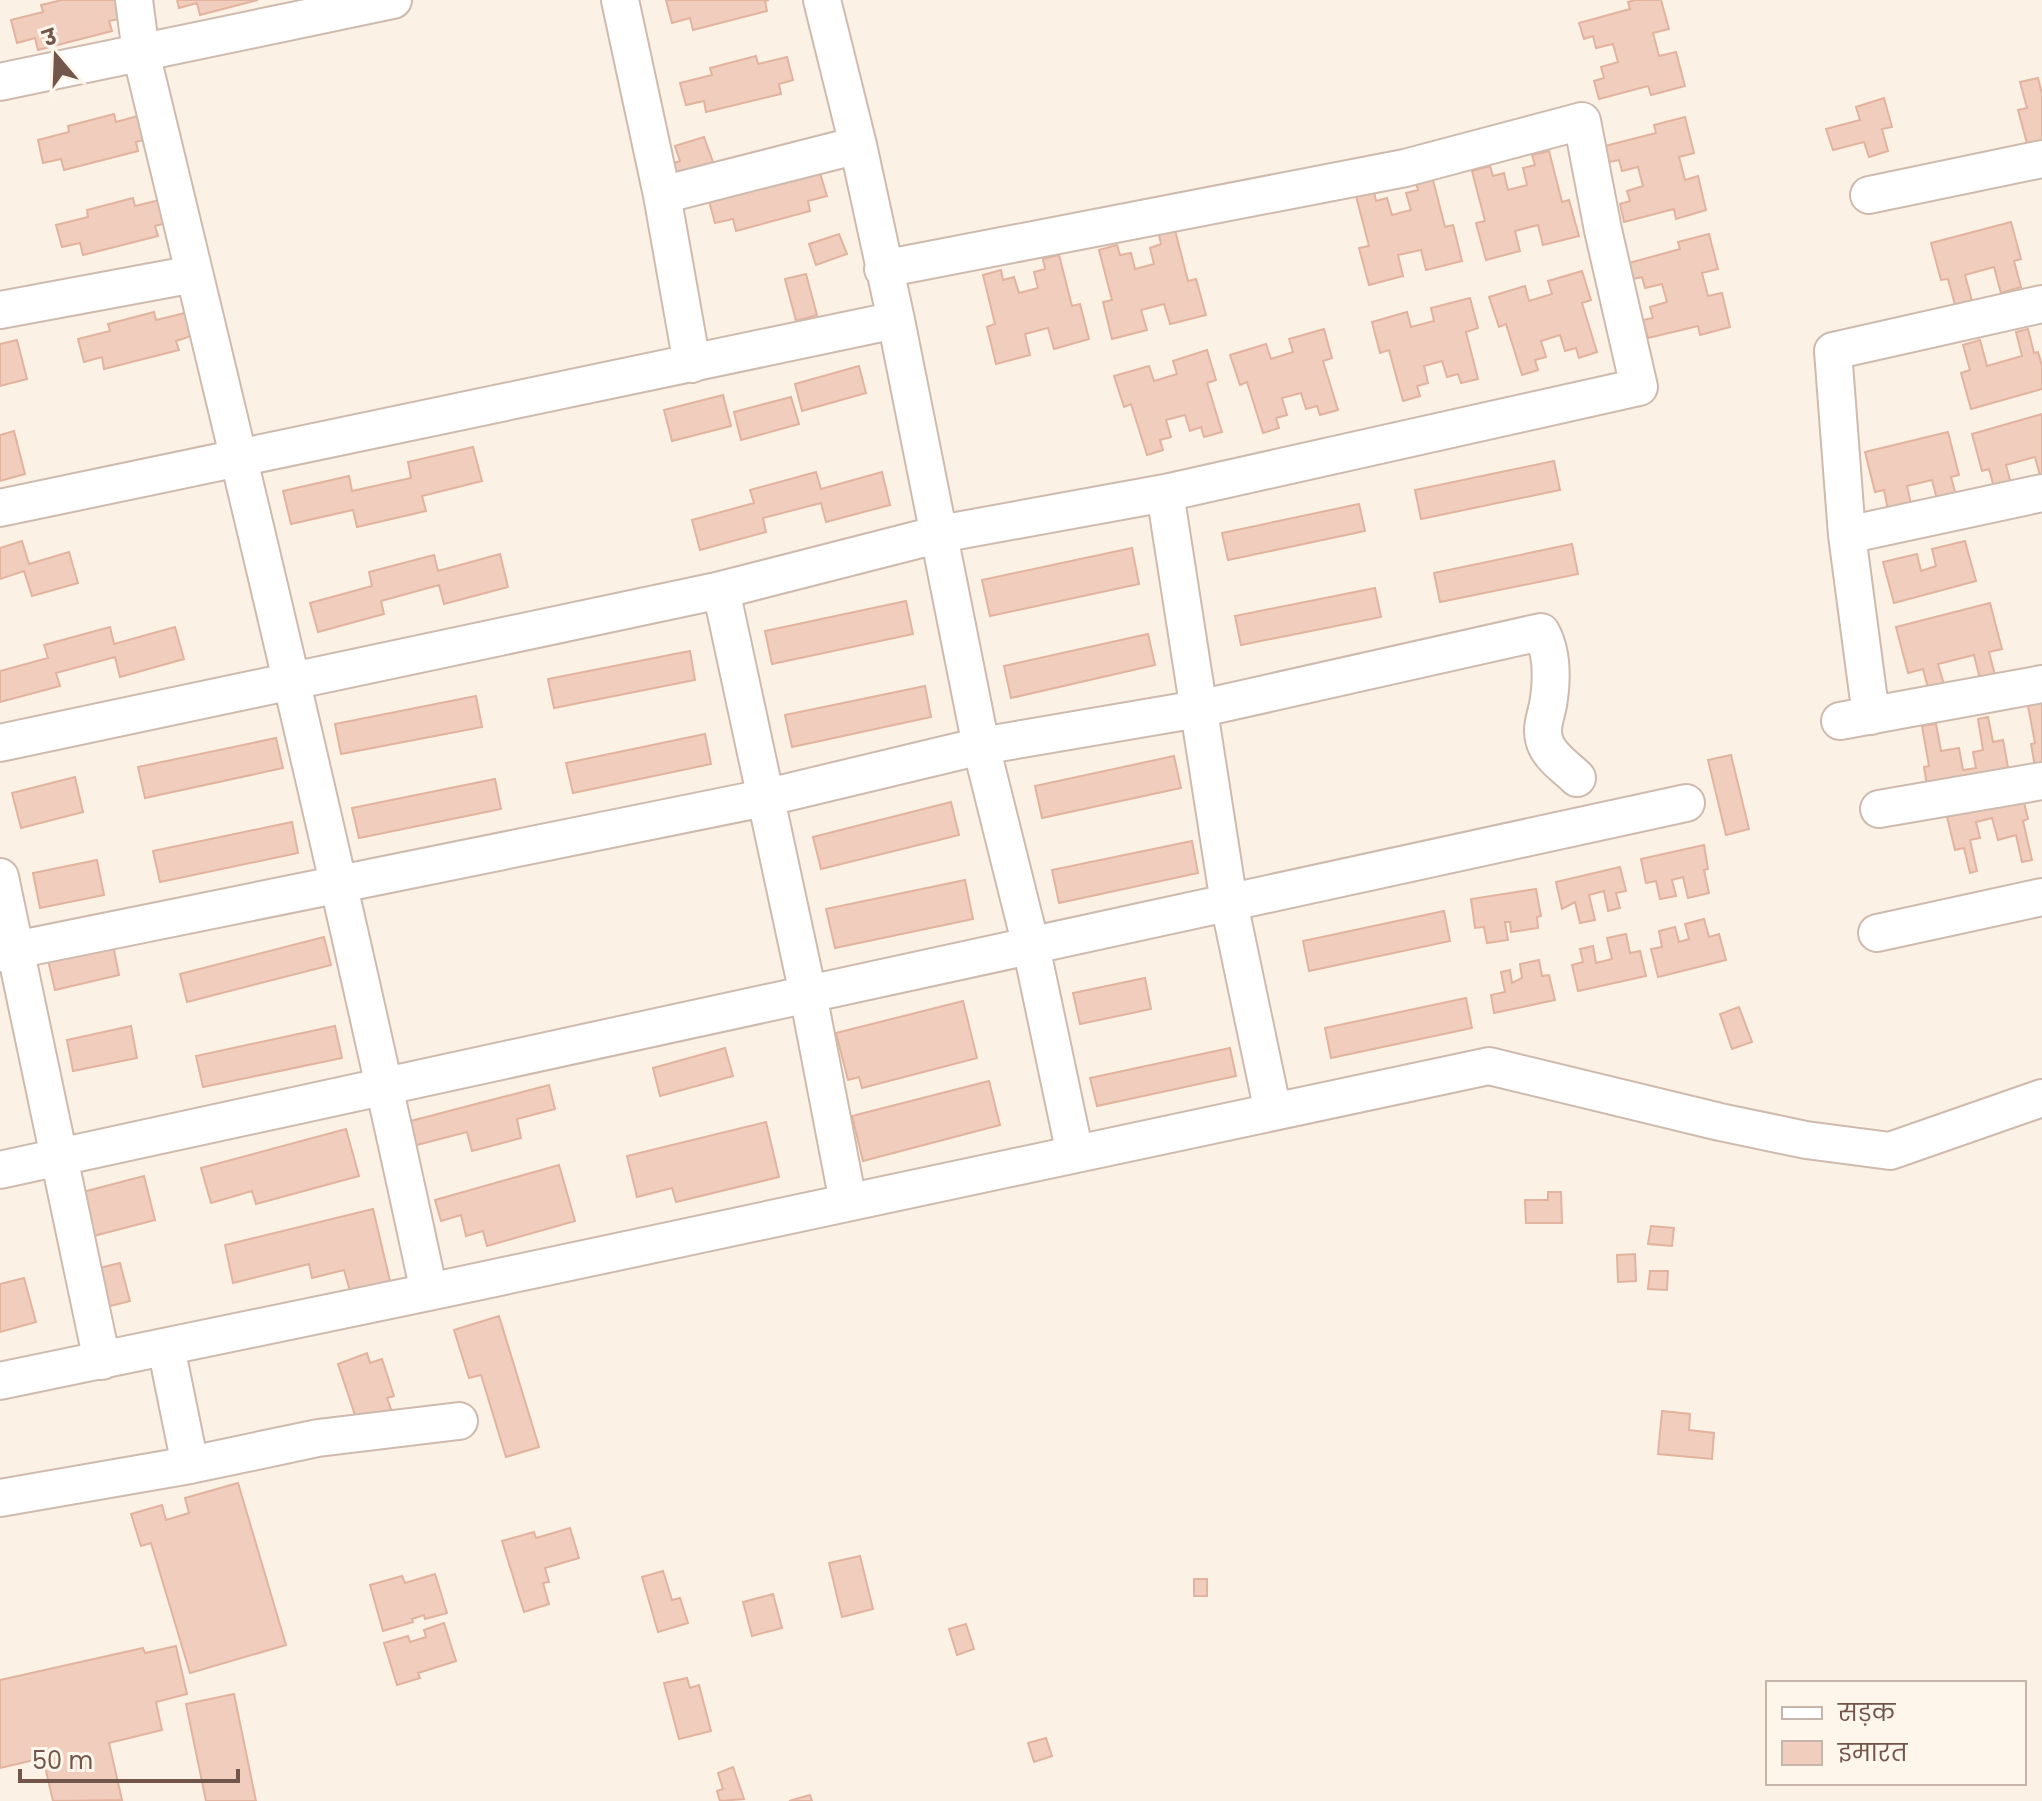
<svg xmlns="http://www.w3.org/2000/svg" width="2042" height="1801" font-family="Poppins,'Noto Sans Devanagari',sans-serif">
<rect width="100%" height="100%" fill="#fbf1e5"/>
<!-- building -->
<path fill="#f0cdbd" stroke="#e2b39e" stroke-width="2" d="M62,0H120L124,18L109,21L112,31L38,50L35,38L17,43L11,20L43,12L41,5Z
M177,0H258L200,15L197,3L179,8Z
M666,0H769L765,1L767,11L693,30L690,18L672,23Z
M1635,0H1661L1669,29L1653,33L1659,56L1676,52L1685,86L1651,95L1648,86L1599,99L1594,81L1604,78L1601,67L1618,62L1613,44L1596,48L1593,36L1584,39L1579,23L1630,9L1628,2Z
M756,56L758,64L787,57L793,80L779,84L781,94L706,112L704,101L686,105L680,83L712,75L710,68Z
M2038,78L2042,94V143L2028,147L2018,110L2027,108L2020,82Z
M1884,98L1892,127L1882,129L1888,151L1869,157L1864,142L1833,150L1826,129L1860,120L1856,107Z
M114,114L116,122L145,114L151,138L136,142L138,151L64,170L61,159L43,163L38,140L69,132L68,126Z
M1685,117L1694,153L1679,157L1685,180L1698,176L1706,210L1676,219L1674,209L1624,222L1620,204L1630,201L1627,191L1643,186L1638,167L1622,171L1619,160L1609,162L1605,146L1656,133L1654,125Z
M704,137L713,162L670,175L667,165L680,161L675,146Z
M1549,151L1562,202L1569,200L1579,236L1543,245L1538,225L1515,231L1520,251L1486,260L1476,223L1485,221L1472,171L1490,166L1493,176L1504,173L1508,190L1527,185L1523,168L1535,165L1532,155Z
M820,173L827,196L808,201L810,211L736,231L733,219L715,223L709,201L785,174L788,182Z
M1432,176L1445,227L1453,225L1462,261L1426,270L1421,250L1398,255L1403,276L1369,285L1359,248L1369,246L1356,196L1374,192L1376,201L1387,198L1392,215L1411,210L1406,193L1418,190L1415,180Z
M133,198L135,206L164,199L170,222L155,226L158,236L83,255L80,243L62,247L56,225L88,217L87,210Z
M2011,222L2021,259L2014,261L2021,287L2001,293L1994,267L1965,275L1972,301L1955,305L1948,279L1941,280L1931,243Z
M1175,230L1188,281L1196,279L1206,315L1170,324L1164,304L1141,310L1147,330L1112,339L1103,302L1112,300L1099,250L1117,245L1120,255L1131,253L1135,269L1154,264L1150,248L1161,244L1159,235Z
M839,234L847,254L816,265L809,244Z
M1709,234L1718,269L1702,273L1708,296L1722,293L1730,327L1700,335L1698,326L1648,338L1643,320L1653,318L1650,307L1667,302L1662,284L1645,288L1642,277L1633,279L1629,263L1680,249L1678,242Z
M1059,255L1072,306L1080,304L1089,339L1054,349L1048,328L1025,334L1030,355L996,364L987,327L995,324L983,275L1001,270L1003,280L1014,277L1019,293L1038,288L1034,272L1045,269L1043,259Z
M1582,271L1591,300L1582,303L1597,352L1579,358L1576,348L1565,351L1560,335L1541,341L1546,357L1535,360L1538,370L1522,375L1506,324L1499,327L1489,297L1525,286L1529,301L1552,294L1548,281Z
M806,274L817,315L796,321L785,279Z
M1470,298L1478,328L1466,332L1478,379L1461,383L1458,374L1447,377L1442,361L1424,366L1428,383L1417,386L1420,396L1403,401L1389,350L1380,353L1372,322L1407,312L1411,327L1434,321L1431,308Z
M154,312L156,320L185,313L191,336L176,341L179,350L104,369L102,357L84,362L78,339L110,331L108,324Z
M1324,329L1332,358L1323,361L1338,410L1320,415L1317,406L1306,409L1301,393L1282,398L1287,415L1276,418L1279,428L1263,433L1247,382L1240,385L1230,355L1266,344L1271,359L1293,352L1289,339Z
M2028,329L2034,353L2038,352L2042,366V389L1971,409L1961,373L1970,370L1963,345L1980,340L1987,366L2022,356L2016,332Z
M17,340L27,379L0,386V344Z
M1207,350L1216,380L1207,383L1222,432L1204,437L1201,427L1190,431L1185,415L1166,420L1171,437L1160,440L1163,450L1147,455L1131,404L1124,407L1114,376L1149,366L1154,381L1177,374L1173,361Z
M859,366L866,393L802,411L795,384Z
M723,395L731,426L672,441L664,410Z
M791,397L799,424L741,440L734,412Z
M2042,414V483L2035,457L2006,465L2013,491L1996,495L1989,469L1982,471L1972,434Z
M14,431L25,474L0,481V435Z
M1948,432L1959,475L1951,477L1957,499L1938,503L1932,480L1907,486L1912,509L1889,515L1884,490L1875,492L1865,452Z
M473,447L482,481L422,496L426,511L357,527L353,510L291,524L283,491L349,476L352,491L411,478L408,462Z
M1554,461L1560,490L1421,519L1415,490Z
M816,472L821,489L882,472L890,505L826,522L821,503L763,518L766,532L700,550L692,520L754,503L750,490Z
M1359,504L1365,531L1228,560L1222,533Z
M22,541L29,564L69,552L78,583L32,596L24,571L0,579V548Z
M1965,541L1976,581L1894,603L1883,562L1917,554L1921,571L1936,566L1932,549Z
M1572,544L1578,574L1440,602L1434,573Z
M1132,548L1139,584L990,616L982,580Z
M500,554L508,587L444,604L439,585L381,601L384,614L318,632L310,603L372,586L369,572L434,555L438,571Z
M1375,588L1381,617L1241,645L1235,616Z
M906,601L913,634L772,664L765,631Z
M1990,603L2002,649L1989,652L1996,679L1981,683L1974,655L1938,664L1945,688L1929,692L1923,669L1908,673L1896,627Z
M110,627L114,644L175,627L184,659L120,677L115,657L56,673L60,686L0,702V671L48,658L44,645Z
M1148,634L1155,665L1011,698L1004,666Z
M690,651L695,680L554,708L548,679Z
M925,686L931,717L792,747L785,715Z
M476,696L482,727L341,754L335,724Z
M2042,698V766L2035,767L2031,744L2035,743L2027,701Z
M1988,717L1993,742L2003,740L2010,778L1928,792L1924,767L1929,766L1922,726L1936,724L1941,751L1959,748L1963,770L1976,768L1973,752L1983,750L1978,719Z
M705,734L711,764L573,793L566,763Z
M276,738L283,768L145,798L138,767Z
M1731,755L1749,829L1726,835L1708,760Z
M1174,756L1181,788L1042,818L1035,786Z
M75,777L83,812L21,828L12,793Z
M495,779L501,809L359,838L352,808Z
M2023,798L2028,819L2023,821L2032,860L2022,862L2016,835L1998,840L1992,818L1976,822L1980,838L1970,840L1977,871L1970,873L1964,848L1955,850L1947,817Z
M951,802L959,835L821,869L813,837Z
M292,822L298,853L160,882L153,851Z
M1192,841L1198,873L1059,903L1052,870Z
M1704,845L1708,869L1704,870L1709,893L1688,898L1683,877L1672,880L1676,896L1660,899L1656,881L1646,883L1641,859Z
M97,860L104,895L40,908L33,873Z
M1620,867L1626,891L1616,893L1620,908L1608,911L1604,891L1589,895L1595,920L1580,923L1575,902L1562,909L1556,882Z
M965,880L973,919L835,948L826,909Z
M1536,889L1541,916L1537,917L1538,928L1511,932L1510,922H1505L1508,940L1487,943L1484,927L1475,928L1471,899Z
M1444,911L1450,941L1309,971L1303,941Z
M1704,919L1709,937L1719,934L1726,960L1658,977L1651,949L1662,947L1659,931L1675,927L1679,942L1689,939L1685,924Z
M1626,934L1630,953L1640,951L1646,976L1578,991L1572,965L1583,962L1580,949L1593,946L1596,963L1612,959L1607,938Z
M324,937L331,965L187,1002L180,974Z
M113,945L119,975L55,990L48,960Z
M1539,960L1542,976L1549,975L1555,1000L1494,1013L1491,995L1505,992L1501,972L1510,970L1512,983L1522,978L1520,964Z
M1145,978L1151,1009L1080,1024L1073,993Z
M1466,998L1472,1028L1331,1058L1325,1028Z
M963,1001L977,1058L862,1088L859,1077L848,1080L836,1033Z
M1739,1007L1752,1042L1732,1049L1720,1014Z
M131,1026L137,1058L73,1071L67,1040Z
M335,1026L342,1058L203,1087L196,1056Z
M725,1048L733,1076L660,1096L653,1068Z
M1230,1048L1236,1076L1097,1106L1090,1078Z
M989,1081L1000,1125L863,1161L852,1116Z
M549,1085L555,1109L517,1119L521,1138L472,1151L467,1132L409,1147L403,1123Z
M766,1122L779,1177L676,1202L672,1188L637,1197L627,1156Z
M346,1129L359,1176L256,1204L252,1191L211,1203L201,1168Z
M559,1165L575,1221L487,1246L483,1231L466,1236L461,1215L441,1221L435,1200Z
M144,1176L155,1220L90,1237L79,1193Z
M1548,1192H1561L1562,1223H1526L1525,1200H1548Z
M373,1209L390,1281L350,1291L344,1270L312,1278L309,1264L233,1283L225,1245Z
M1651,1226L1674,1228L1672,1246L1648,1244Z
M1635,1254L1636,1281L1618,1282L1617,1255Z
M120,1263L130,1301L102,1308L91,1270Z
M1650,1271H1668L1667,1290L1648,1289Z
M24,1278L36,1322L0,1332V1284Z
M499,1316L539,1447L506,1457L481,1375L469,1378L454,1330Z
M367,1353L370,1363L382,1359L394,1396L387,1398L392,1412L358,1424L338,1364Z
M1662,1411L1690,1414L1689,1430L1714,1433L1712,1459L1658,1454Z
M238,1483L286,1645L190,1673L151,1543L141,1546L131,1514L162,1505L166,1520L189,1513L185,1498Z
M570,1528L579,1558L545,1568L549,1582L543,1583L549,1604L524,1612L502,1541L534,1532L536,1538Z
M860,1556L873,1609L842,1617L829,1563Z
M663,1571L672,1600L680,1598L688,1623L658,1632L642,1577Z
M435,1574L447,1613L425,1619L424,1615L412,1619L413,1622L383,1631L370,1585L402,1576L405,1583Z
M1194,1579H1207V1596H1194Z
M773,1594L782,1628L752,1636L743,1602Z
M444,1623L456,1661L418,1673L420,1678L397,1685L384,1643L408,1636L410,1642L426,1637L424,1630Z
M966,1624L974,1649L957,1655L949,1629Z
M176,1646L187,1694L156,1702L162,1730L109,1743L122,1800L53,1801L43,1758L0,1768V1680L143,1648L145,1653Z
M687,1678L690,1688L699,1685L711,1731L679,1739L664,1683Z
M234,1694L256,1801H206L186,1704Z
M1046,1738L1052,1756L1034,1762L1028,1743Z
M733,1767L744,1799L720,1801L717,1791L723,1789L718,1773Z
M810,1795L812,1801H789Z"/>
<g fill="none" stroke-linecap="round" stroke-linejoin="round">
<defs>
<path id="minor" d="M134,0L141,53C241,465 340,877 429,1292
M620,0L662,195L692,364
M822,0L858,145L896,320L981,746L1031,946L1075,1154
M0,82L393,0
M662,195L858,145
M1869,195L2042,159
M0,310L194,274
M1165,493L1229,903L1273,1112
M0,508L896,320
M1847,535L2042,493
M721,590L808,994L848,1202
M1871,716L1847,535L1833,351L2042,304
M1840,721L2042,684
M0,743L721,590L940,534L1165,493L1639,387L1603,230L1582,121L1405,168L883,269
M1879,809L2042,781
M0,877L102,1361
M1877,933L2042,897
M0,953L764,798L981,746L1198,709L1541,632C1553,653 1552,681 1548,705C1545,719 1539,732 1547,747C1554,760 1567,768 1577,778
M0,1170L1686,803
M166,1347L190,1465
M0,1381L429,1292L1489,1066L1720,1122L1806,1140L1890,1151L2042,1098
M0,1498L190,1465L318,1438L459,1421"/>
</defs>
<!-- minor casing -->
<use href="#minor" stroke="#cfbaae" stroke-width="40"/>
<!-- minor -->
<use href="#minor" stroke="#fff" stroke-width="36"/>
</g>
<!-- legend -->
<rect x="1766" y="1681" width="260" height="104" fill="#fef5eb" stroke="#c6b5ab" stroke-width="2"/>
<rect x="1782" y="1707" width="40" height="12" fill="#ffffff" stroke="#c6b5ab" stroke-width="2"/>
<text x="1838" y="1721" font-size="24" fill="#73564b">सड़क</text>
<rect x="1782" y="1741" width="40" height="24" fill="#f0cdbd" stroke="#c6b5ab" stroke-width="2"/>
<text x="1838" y="1761" font-size="24" fill="#73564b">इमारत</text>
<!-- north arrow -->
<g transform="translate(56 56) rotate(341)" stroke="#fef5eb" stroke-width="6" paint-order="stroke">
<path d="M0-6L14 30L0 20L-14 30Z" fill="#73564b"/>
<text y="-12" font-size="22" font-weight="bold" text-anchor="middle" fill="#73564b">उ</text>
</g>
<!-- scale -->
<path d="M20 1769v12h218v-12" fill="none" stroke="#73564b" stroke-width="4"/>
<text x="32" y="1769" font-size="24" fill="#73564b" stroke="#fef5eb" stroke-width="6" paint-order="stroke">50 m</text>
</svg>
